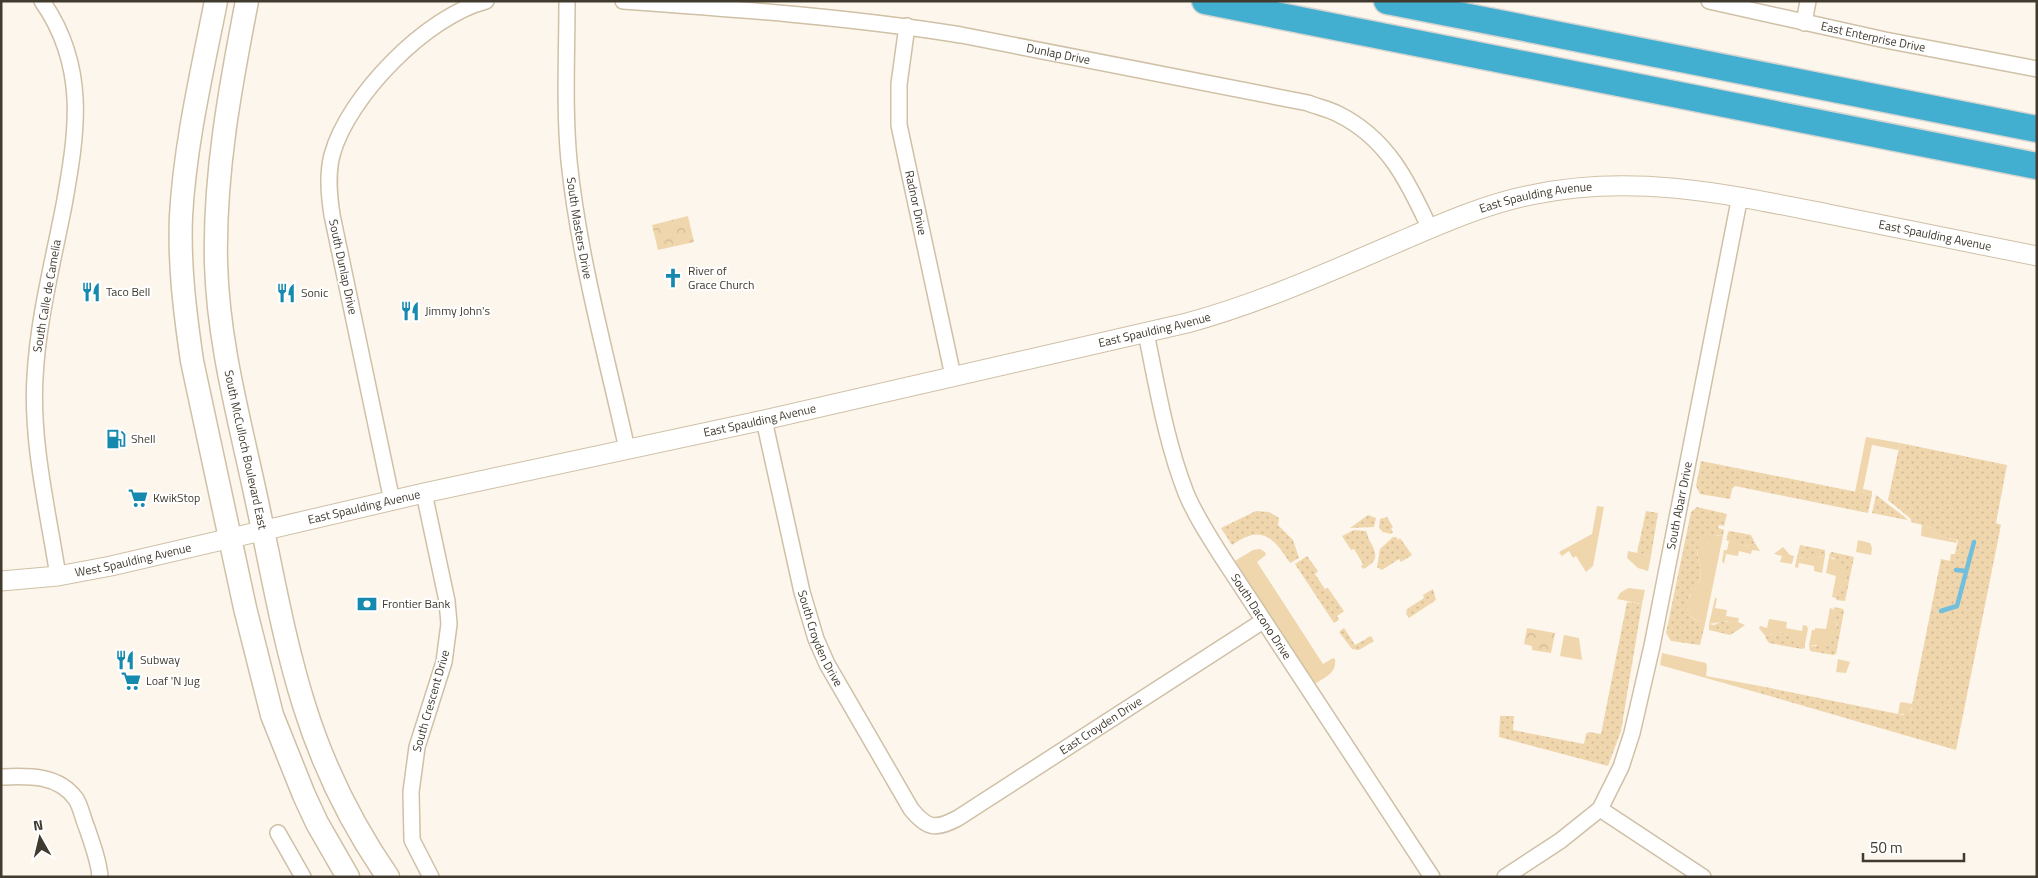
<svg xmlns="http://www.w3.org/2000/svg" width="2038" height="878" font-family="'Titillium Web',sans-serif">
<defs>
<pattern id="grass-dots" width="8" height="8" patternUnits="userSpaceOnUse" patternTransform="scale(1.25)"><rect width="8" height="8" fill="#f0d6ad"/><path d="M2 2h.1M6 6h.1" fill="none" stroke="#cfb895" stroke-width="1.8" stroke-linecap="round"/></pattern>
<pattern id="park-crowns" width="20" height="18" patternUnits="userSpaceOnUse" patternTransform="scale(1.25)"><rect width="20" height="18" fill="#f0d6ad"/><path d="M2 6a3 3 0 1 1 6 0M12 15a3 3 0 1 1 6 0" fill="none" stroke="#cfb895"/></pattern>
</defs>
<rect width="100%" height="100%" fill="#fdf6ec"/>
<!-- grass -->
<path fill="url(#grass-dots)" d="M1900,443L2007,465L1996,523L2001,525L1956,750L1759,693L1760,686L1903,715L1911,710L1941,559L1950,561L1951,554H1955L1958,540L1939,536L1931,527L1911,522V519L1888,500Z
M1701,461L1872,495L1868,513L1735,486L1732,489L1730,499L1700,494L1696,486Z
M1876,495L1906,518L1907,520L1872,513Z
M1697,507L1727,514L1724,526L1719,525L1718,528L1724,530L1723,536L1717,535L1702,541L1697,551C1698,561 1702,569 1700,578C1699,586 1694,589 1690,595C1682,609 1691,621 1705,624L1700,645L1671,641L1666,633L1691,512Z
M1256,511L1269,512L1279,518L1278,525L1293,540L1299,558L1290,563C1273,537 1262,524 1232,545L1221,528Z
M1646,511L1658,513L1651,556L1637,553Z
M1368,515L1376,518L1374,527L1350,528Z
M1387,517L1393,527L1391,529L1393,532L1391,534L1383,532L1379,528L1380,519Z
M1354,530L1366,531C1368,535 1368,539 1371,543C1378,556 1377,562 1363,569L1361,566L1363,564L1354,549L1351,550L1342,536Z
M1730,531L1751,535L1755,543C1744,549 1737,544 1727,537L1728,532Z
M1393,537H1396L1398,540L1400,538L1412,555L1401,562L1399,559L1382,570L1377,567L1380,549Z
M1800,545L1825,550V556L1805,558L1797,557Z
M1832,552L1854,557L1845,601L1836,600L1837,593L1846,581L1834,558L1829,557L1830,553Z
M1307,556L1318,571L1315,574L1325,589L1328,588L1344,611L1337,616L1339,620L1334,623L1295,564Z
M1433,589L1436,600L1409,618L1406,614L1407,609L1424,598L1423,595Z
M1627,602L1642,604L1621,731L1608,766L1499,737L1500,716H1514L1513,730L1584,744L1586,734L1589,732L1601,734Z
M1834,607L1843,609L1844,611L1836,654L1833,655L1810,651L1809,645L1816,646L1837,625L1833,615Z
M1723,621L1731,623L1738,630L1730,635L1709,630V624L1714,625Z
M1344,628L1355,645L1371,636L1374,641L1359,650L1352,649L1339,632Z
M1777,632C1789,632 1795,640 1805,644V648L1802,649L1769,643L1765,637Z"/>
<!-- park -->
<path fill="url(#park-crowns)" d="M688,216L694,242L658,250L652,225Z
M1527,628L1555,633L1551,653L1532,650V646L1524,644Z"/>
<!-- garden -->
<path fill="#f0d6ad" d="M1866,437L1900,443L1898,450L1872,445L1863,489L1872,491V495L1855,492Z
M1597,506L1604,507L1593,566L1586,572L1576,556L1573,558L1569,551L1562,556L1559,552L1592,534Z
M1922,524L1931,527L1939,536L1957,540L1956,543L1921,536Z
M1711,535L1723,536L1705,624C1692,621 1681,609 1690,596C1693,589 1698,587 1700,579C1704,562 1686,545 1711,535Z
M1727,537C1738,542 1742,550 1755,543L1760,551L1752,550L1751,554L1739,551L1738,556L1726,554L1724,564L1722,561L1724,550H1727L1729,541L1726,540Z
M1858,540L1870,543L1872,548L1871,555L1856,552Z
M1783,547L1790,555L1794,556L1792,564L1780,562L1782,556L1774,554Z
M1260,549L1265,552L1266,555L1257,562L1323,664L1333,658L1335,659C1337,673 1325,677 1315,684L1235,561L1253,550Z
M1628,551L1651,556L1648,571L1638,568L1627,558Z
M1825,556L1822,573L1814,571V566L1799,563L1798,568L1795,567L1797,557L1805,558Z
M1829,557L1842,563C1855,584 1839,583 1836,598L1832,597L1836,576L1826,573Z
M1628,588L1645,590L1642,604L1617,599L1620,593Z
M1715,598H1717L1715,608L1727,610L1726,616L1739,618L1738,622L1745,625L1738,630L1727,621L1709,624Z
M1830,608L1833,609L1837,628L1833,639L1821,645H1809L1812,630H1815V628L1826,629Z
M1769,619L1787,622L1786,628L1802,631L1803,625L1807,626L1808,629L1805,644C1788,639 1786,625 1766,637L1759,628L1760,626L1767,628Z
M1564,635L1579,638L1582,660L1560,656Z
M1662,653L1706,663L1707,666L1706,676L1760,686L1759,693L1660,665Z
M1838,659L1850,662L1846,673L1836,672Z
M1902,702L1913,704L1908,714H1898L1900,703Z"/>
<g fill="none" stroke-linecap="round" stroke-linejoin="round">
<!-- stream -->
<path stroke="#71bedd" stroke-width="4.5" d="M1956,570L1966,571
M1941,611L1957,606L1974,542"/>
<defs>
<g id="minor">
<path d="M42,1C88,67 77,132 64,205C53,262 38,319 35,377C31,443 48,511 58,576"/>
<path id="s1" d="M567,1C567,54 564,108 569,161C579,258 606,354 627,449"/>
<path id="s2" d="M623,1C736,9 849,17 961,35L1308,103C1318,107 1329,109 1338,114C1387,138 1408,181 1430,229"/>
<path id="s3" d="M1709,1L1885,40L2037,69"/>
<path d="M1804,23L1808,1"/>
<path id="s4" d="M907,26L899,84V125L953,376"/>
<path id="s5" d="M1146,333C1157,386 1166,442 1186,493C1196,517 1210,538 1224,560L1432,877"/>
<path id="s6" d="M764,420L802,592L816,639L827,664L911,809C927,829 936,830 958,818L1263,621"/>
<path d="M424,493L447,601L449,624L444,662L417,747L411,792L412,840L431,877"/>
<path d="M392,501L332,215C329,195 327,175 332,155C348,96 427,16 486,1"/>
<path d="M1,777C28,776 58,774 76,799C81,807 83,819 87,828C92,844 99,860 100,877"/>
<path d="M1600,809L1703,877"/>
<path d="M278,833L303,877"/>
<path id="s7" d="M1505,877L1560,841L1600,809L1621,767L1632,733L1652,646L1740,196"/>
</g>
<g id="tertiary">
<path id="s8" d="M1,581L58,576L111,566L424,493L764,420L1187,323C1261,303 1331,271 1401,241C1443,223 1486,204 1531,195C1633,173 1728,194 1828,214C1898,228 1967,242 2037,256"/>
</g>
<g id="secondary">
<path d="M216,1C202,72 185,144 181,216C179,265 185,313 192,361L245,608L272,715L304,795L317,823L348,877"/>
<path id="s9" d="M247,1C230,88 214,175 216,263C218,340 238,414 254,488C270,560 282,635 304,705C323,766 352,825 388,877"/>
</g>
<path id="trunk" d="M1205,1L2037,166
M1387,1L2037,129"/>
</defs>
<!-- minor casing -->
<use href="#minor" stroke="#cfc0a6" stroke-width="18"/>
<!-- tertiary casing -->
<use href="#tertiary" stroke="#cfc0a6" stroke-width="21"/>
<!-- secondary casing -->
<use href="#secondary" stroke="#cfc0a6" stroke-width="25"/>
<!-- trunk casing -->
<use href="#trunk" stroke="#d5d4d1" stroke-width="29"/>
<!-- minor -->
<use href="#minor" stroke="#fff" stroke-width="15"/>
<!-- tertiary -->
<use href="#tertiary" stroke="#fff" stroke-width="19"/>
<!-- secondary -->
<use href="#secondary" stroke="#fff" stroke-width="22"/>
<!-- trunk -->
<use href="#trunk" stroke="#42afd0" stroke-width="26"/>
</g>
<!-- icons -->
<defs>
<symbol id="church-bare" viewBox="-9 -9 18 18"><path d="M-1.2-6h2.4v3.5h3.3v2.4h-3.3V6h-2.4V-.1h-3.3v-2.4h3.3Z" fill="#168aae" stroke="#fff" stroke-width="2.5" paint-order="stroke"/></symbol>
<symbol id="restaurant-bare" viewBox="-9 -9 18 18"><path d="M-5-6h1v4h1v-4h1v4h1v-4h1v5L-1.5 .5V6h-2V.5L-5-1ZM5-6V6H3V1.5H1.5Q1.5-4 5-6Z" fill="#168aae" stroke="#fff" stroke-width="2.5" paint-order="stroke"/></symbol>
<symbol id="fuel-bare" viewBox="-9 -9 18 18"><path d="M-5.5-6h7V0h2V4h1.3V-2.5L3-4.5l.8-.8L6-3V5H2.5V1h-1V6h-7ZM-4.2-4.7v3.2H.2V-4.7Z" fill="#168aae" stroke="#fff" stroke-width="2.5" paint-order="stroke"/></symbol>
<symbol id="supermarket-bare" viewBox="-9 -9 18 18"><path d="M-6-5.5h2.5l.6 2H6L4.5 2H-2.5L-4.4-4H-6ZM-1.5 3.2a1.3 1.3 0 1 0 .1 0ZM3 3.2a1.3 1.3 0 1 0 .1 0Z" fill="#168aae" stroke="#fff" stroke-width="2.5" paint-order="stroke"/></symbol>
<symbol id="bank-bare" viewBox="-9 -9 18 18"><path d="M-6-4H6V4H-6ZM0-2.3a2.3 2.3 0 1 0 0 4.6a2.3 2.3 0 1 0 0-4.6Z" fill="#168aae" stroke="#fff" stroke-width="2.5" paint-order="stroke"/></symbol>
</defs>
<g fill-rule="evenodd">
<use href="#church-bare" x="659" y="264" width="28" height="28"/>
<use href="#restaurant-bare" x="77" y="278" width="28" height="28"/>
<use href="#restaurant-bare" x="272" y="279" width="28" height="28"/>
<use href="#restaurant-bare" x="396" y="297" width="28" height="28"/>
<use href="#fuel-bare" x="102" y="425" width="28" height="28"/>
<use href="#supermarket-bare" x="124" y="484" width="28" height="28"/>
<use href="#bank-bare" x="353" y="590" width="28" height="28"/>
<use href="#restaurant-bare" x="111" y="646" width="28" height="28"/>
<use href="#supermarket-bare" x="117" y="667" width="28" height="28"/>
</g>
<g text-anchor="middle" stroke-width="4" stroke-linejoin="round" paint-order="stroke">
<!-- street labels -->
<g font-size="12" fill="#403a2f" stroke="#fff">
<text dy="4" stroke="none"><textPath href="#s3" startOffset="168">East Enterprise Drive</textPath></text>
<text dy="4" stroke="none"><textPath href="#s2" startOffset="439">Dunlap Drive</textPath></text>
<text dy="4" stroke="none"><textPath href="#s8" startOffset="1586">East Spaulding Avenue</textPath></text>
<text dy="4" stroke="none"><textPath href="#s4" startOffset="179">Radnor Drive</textPath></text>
<text dy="4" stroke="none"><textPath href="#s1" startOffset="228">South Masters Drive</textPath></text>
<text dy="4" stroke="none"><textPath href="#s8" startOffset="1991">East Spaulding Avenue</textPath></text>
<text transform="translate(343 267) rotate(78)" y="4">South Dunlap Drive</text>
<text transform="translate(47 296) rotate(-80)" y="4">South Calle de Camelia</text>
<text dy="4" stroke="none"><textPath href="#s8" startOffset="1181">East Spaulding Avenue</textPath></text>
<text dy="4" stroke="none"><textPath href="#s8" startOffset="776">East Spaulding Avenue</textPath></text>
<text dy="4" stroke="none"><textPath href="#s9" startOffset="454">South McCulloch Boulevard East</textPath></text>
<text dy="4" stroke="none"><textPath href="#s7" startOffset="432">South Abarr Drive</textPath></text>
<text dy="4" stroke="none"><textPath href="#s8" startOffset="371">East Spaulding Avenue</textPath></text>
<text dy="4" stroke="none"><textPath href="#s8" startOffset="134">West Spaulding Avenue</textPath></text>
<text dy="4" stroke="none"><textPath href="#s5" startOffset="310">South Dacono Drive</textPath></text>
<text dy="4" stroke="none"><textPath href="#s6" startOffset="226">South Croyden Drive</textPath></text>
<text transform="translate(431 701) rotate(-74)" y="4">South Crescent Drive</text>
<text dy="4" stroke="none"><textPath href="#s6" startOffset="645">East Croyden Drive</textPath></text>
</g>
<!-- poi labels -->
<g font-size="12" fill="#403a2f" stroke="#fff" text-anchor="start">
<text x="688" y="275">River of<tspan x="688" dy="14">Grace Church</tspan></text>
<text x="106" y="296">Taco Bell</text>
<text x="301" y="297">Sonic</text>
<text x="425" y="315">Jimmy John's</text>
<text x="131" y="443">Shell</text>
<text x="153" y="502">KwikStop</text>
<text x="382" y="608">Frontier Bank</text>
<text x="140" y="664">Subway</text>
<text x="146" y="685">Loaf 'N Jug</text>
</g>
</g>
<!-- border -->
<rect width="2038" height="878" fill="none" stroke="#403a2f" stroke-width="5"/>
<!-- north arrow -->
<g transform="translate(40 838) rotate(352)" stroke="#ffffff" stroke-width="4" paint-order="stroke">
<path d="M0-4L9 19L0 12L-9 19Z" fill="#403a2f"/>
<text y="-8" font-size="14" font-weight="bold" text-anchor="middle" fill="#403a2f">N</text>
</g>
<!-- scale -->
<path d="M1863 853v8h101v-8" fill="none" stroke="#403a2f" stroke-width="2.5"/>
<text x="1870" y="853" font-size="15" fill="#403a2f" stroke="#ffffff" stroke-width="4" paint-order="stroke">50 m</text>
</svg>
